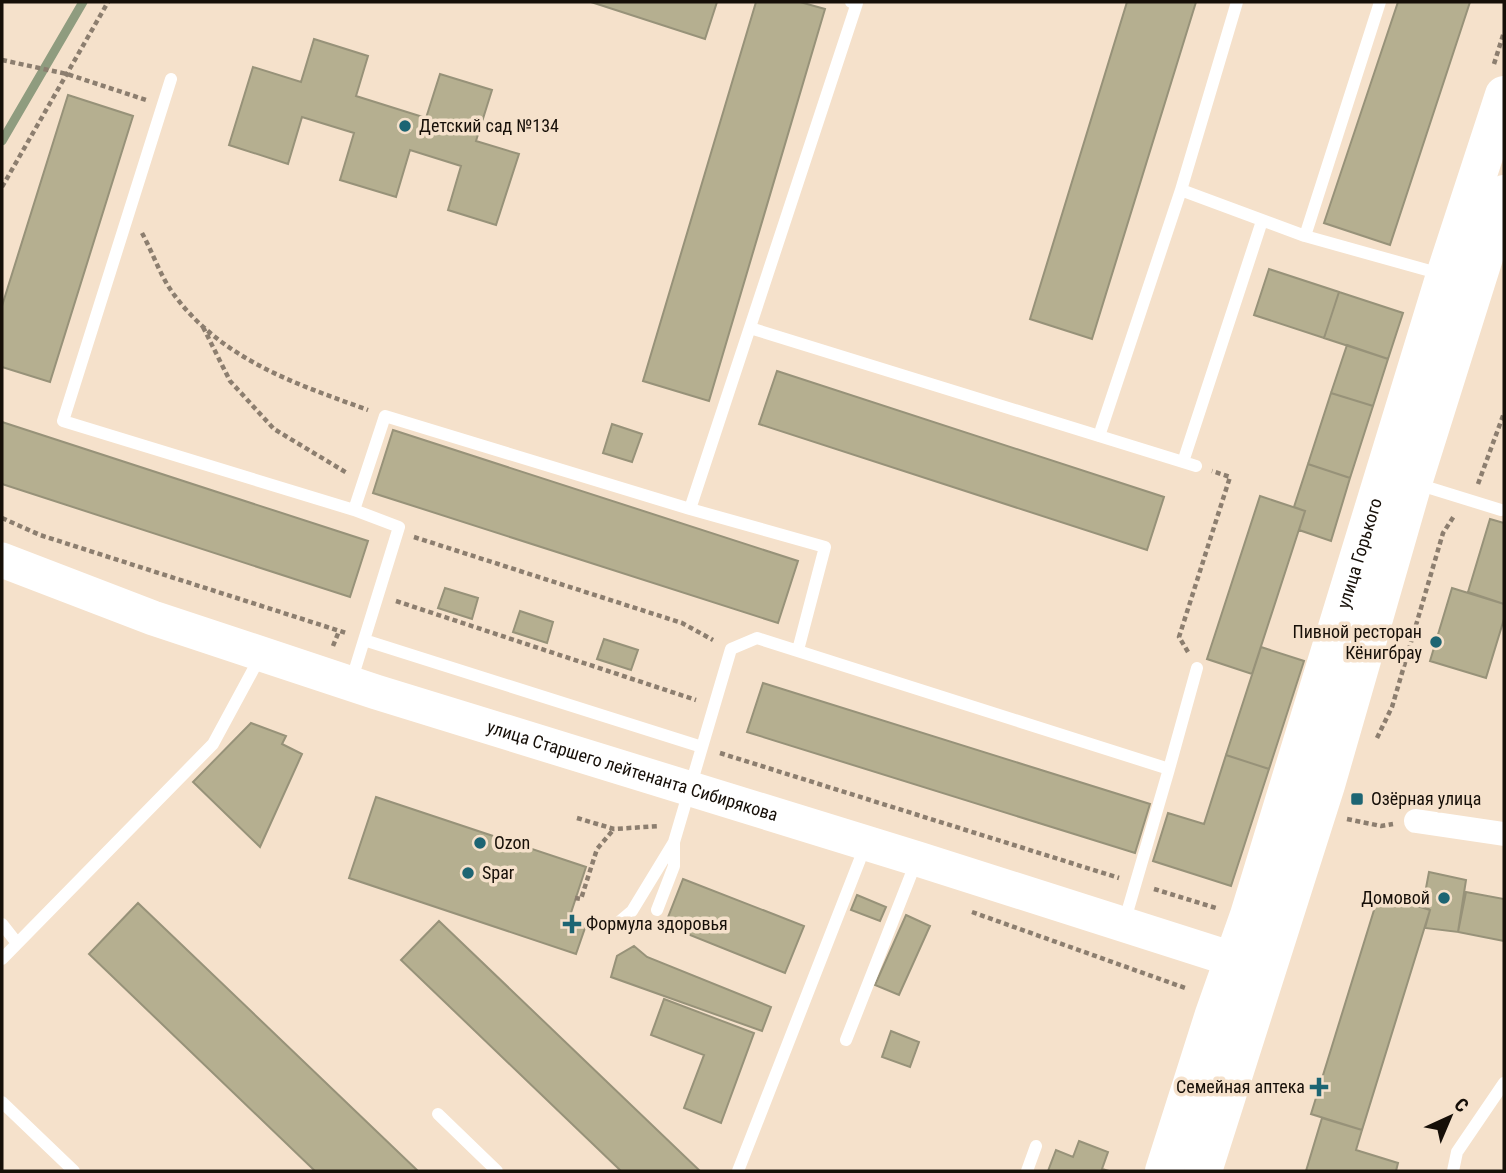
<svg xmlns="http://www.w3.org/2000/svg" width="1506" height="1173" font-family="'Roboto Condensed',sans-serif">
<rect width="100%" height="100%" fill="#f5e1cb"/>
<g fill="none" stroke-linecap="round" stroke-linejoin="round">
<!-- stream -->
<path stroke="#8f9c7f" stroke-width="9" d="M2,141L83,2"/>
</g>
<!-- building -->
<path fill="#b5af90" stroke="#979279" stroke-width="2" d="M591,2H717L705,39Z
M756,2H800L825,9L709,401L643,381Z
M1127,2H1196L1092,339L1030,319Z
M1398,2H1470L1390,245L1324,223Z
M314,39L368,56L356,96L426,118L440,74L492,90L476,141L519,154L496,225L448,210L461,166L410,150L396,197L340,180L354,133L302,117L288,164L229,145L253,67L301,82Z
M68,95L133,116L50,382L2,367V306Z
M1269,269L1339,292L1324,338L1254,315Z
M1339,292L1403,313L1388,359L1324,338Z
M1347,345L1388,359L1373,406L1331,393Z
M777,371L1164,497L1147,550L759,424Z
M1331,393L1373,406L1350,478L1308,464Z
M2,422L368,541L350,597L2,484Z
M612,424L642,434L632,462L603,453Z
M393,430L798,561L778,623L373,493Z
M1308,464L1350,478L1331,541L1299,530L1305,511L1294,507Z
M1260,496L1305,511L1252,674L1207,659Z
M1490,519L1504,523V604L1468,592Z
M445,588L478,598L472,619L438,608Z
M1452,588L1504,604V619L1486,678L1430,661Z
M520,611L553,622L547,643L513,632Z
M604,639L638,650L631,670L597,659Z
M1261,647L1304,661L1269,769L1226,755Z
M763,683L1150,804L1135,853L747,732Z
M251,723L286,736L282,744L302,754L260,847L193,782Z
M1226,755L1269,769L1231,886L1153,861L1168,813L1204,824Z
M376,797L586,867L569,919L586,925L576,954L349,878Z
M1429,872L1466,880L1458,932L1425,928L1430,910L1423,904Z
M683,879L804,926L785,973L665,925Z
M1466,892L1504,899V941L1458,932Z
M1379,894L1430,910L1362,1130L1311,1114Z
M857,895L886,907L880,921L851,910Z
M138,903L418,1171H315L89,954Z
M906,915L930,926L899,995L875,985Z
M439,921L700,1171H621L401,960Z
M634,946L647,957L771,1007L762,1031L611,977L617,956Z
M664,999L754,1033L721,1123L684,1108L704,1055L651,1035Z
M891,1031L919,1042L910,1067L882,1057Z
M1322,1118L1362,1130L1356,1150L1398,1163L1396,1171H1306Z
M1079,1141L1108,1152L1102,1169L1109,1171H1048L1056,1150L1073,1157Z"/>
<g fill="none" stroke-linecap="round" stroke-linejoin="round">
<!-- path -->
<path stroke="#8c7e6f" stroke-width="4.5" stroke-dasharray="5 3.5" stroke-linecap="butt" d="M2,60L67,74L146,100
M1494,64L1504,32
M2,187L108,2
M142,233C153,253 161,278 175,296C223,360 296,384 368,410
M203,327L230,381L274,429L347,473
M1478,484L1504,413
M2,518L40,535L346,633
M414,537L682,623L713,640
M396,601L696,700
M333,646L339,631
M1188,652L1179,637L1230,477L1212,471
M1377,738L1392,707L1443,533L1454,516
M720,753L1119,878
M577,818L614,829L660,826
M1347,819L1381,826L1393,824
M1154,889L1219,909
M575,898L581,899L597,849L614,829
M972,912L1188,989"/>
<!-- service -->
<path stroke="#fff" stroke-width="12" d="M1237,2L1181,190L1305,236L1441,274
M171,79L63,421L354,510L385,416L690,509
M1305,236L1380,2
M750,328L1196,466
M1099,436L1181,190
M1183,462L1262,221
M1417,484L1501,510
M364,640L702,747
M798,650L825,547L690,509L857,3L851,2
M351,682L399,527L354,510
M657,910L674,866V842L731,649L757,638L1169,769L1197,668
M619,922L632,911L674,842
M1124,923L1169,769
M2,924L17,943
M2,959L213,744L260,657
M846,1040L916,862
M2,1102L74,1171
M438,1114L497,1171
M738,1171L866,844
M1027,1171L1036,1146
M1453,1171L1457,1152L1504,1083"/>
<!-- minor -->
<path stroke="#fff" stroke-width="24" d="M1416,821L1504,834"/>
<!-- secondary -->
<path stroke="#fff" stroke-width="35" id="s1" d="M2,560L153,618L376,692L918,859L1260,968"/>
<!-- primary -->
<g stroke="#fff" stroke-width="38">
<path id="s2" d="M1164,1171L1214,1014L1249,915L1445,275L1504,95"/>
<path d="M1203,1171L1326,785L1413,483L1504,194"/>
</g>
</g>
<!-- markers -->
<g fill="#1d6573" stroke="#f5e1cb" stroke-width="2.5">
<circle cx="405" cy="126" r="7"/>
<circle cx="1436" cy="642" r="7"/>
<rect x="1350" y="792" width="14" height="14" rx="3.5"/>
<circle cx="480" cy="843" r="7"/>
<circle cx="468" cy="873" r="7"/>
<circle cx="1444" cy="898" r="7"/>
<path d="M568.5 913.5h7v7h7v7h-7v7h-7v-7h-7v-7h7z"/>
<path d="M1315.5 1076.5h7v7h7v7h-7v7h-7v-7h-7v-7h7z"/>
</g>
<g text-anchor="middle" stroke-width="7" stroke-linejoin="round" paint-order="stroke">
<!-- poi labels -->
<g font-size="18" fill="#160f08" stroke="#f5e1cb" text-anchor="start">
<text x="419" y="132">Детский сад №134</text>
<text x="1422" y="638" text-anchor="end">Пивной ресторан<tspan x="1422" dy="21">Кёнигбрау</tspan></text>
<text x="1371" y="805">Озёрная улица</text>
<text x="494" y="849">Ozon</text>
<text x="482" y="879">Spar</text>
<text x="1430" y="904" text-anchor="end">Домовой</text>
<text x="586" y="930">Формула здоровья</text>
<text x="1305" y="1093" text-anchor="end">Семейная аптека</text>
</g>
<!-- street labels -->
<g font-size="18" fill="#160f08" stroke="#f5e1cb">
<text dy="6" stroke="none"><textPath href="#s2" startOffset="648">улица Горького</textPath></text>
<text dy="6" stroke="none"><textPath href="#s1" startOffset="665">улица Старшего лейтенанта Сибирякова</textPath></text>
</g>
</g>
<!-- border -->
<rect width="1506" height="1173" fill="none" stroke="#160f08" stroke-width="7"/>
<!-- north arrow -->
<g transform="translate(1450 1117) rotate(44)" stroke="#f5e1cb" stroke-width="5" paint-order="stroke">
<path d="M0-5L12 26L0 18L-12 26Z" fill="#160f08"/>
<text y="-10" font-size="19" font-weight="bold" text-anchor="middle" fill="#160f08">С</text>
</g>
</svg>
